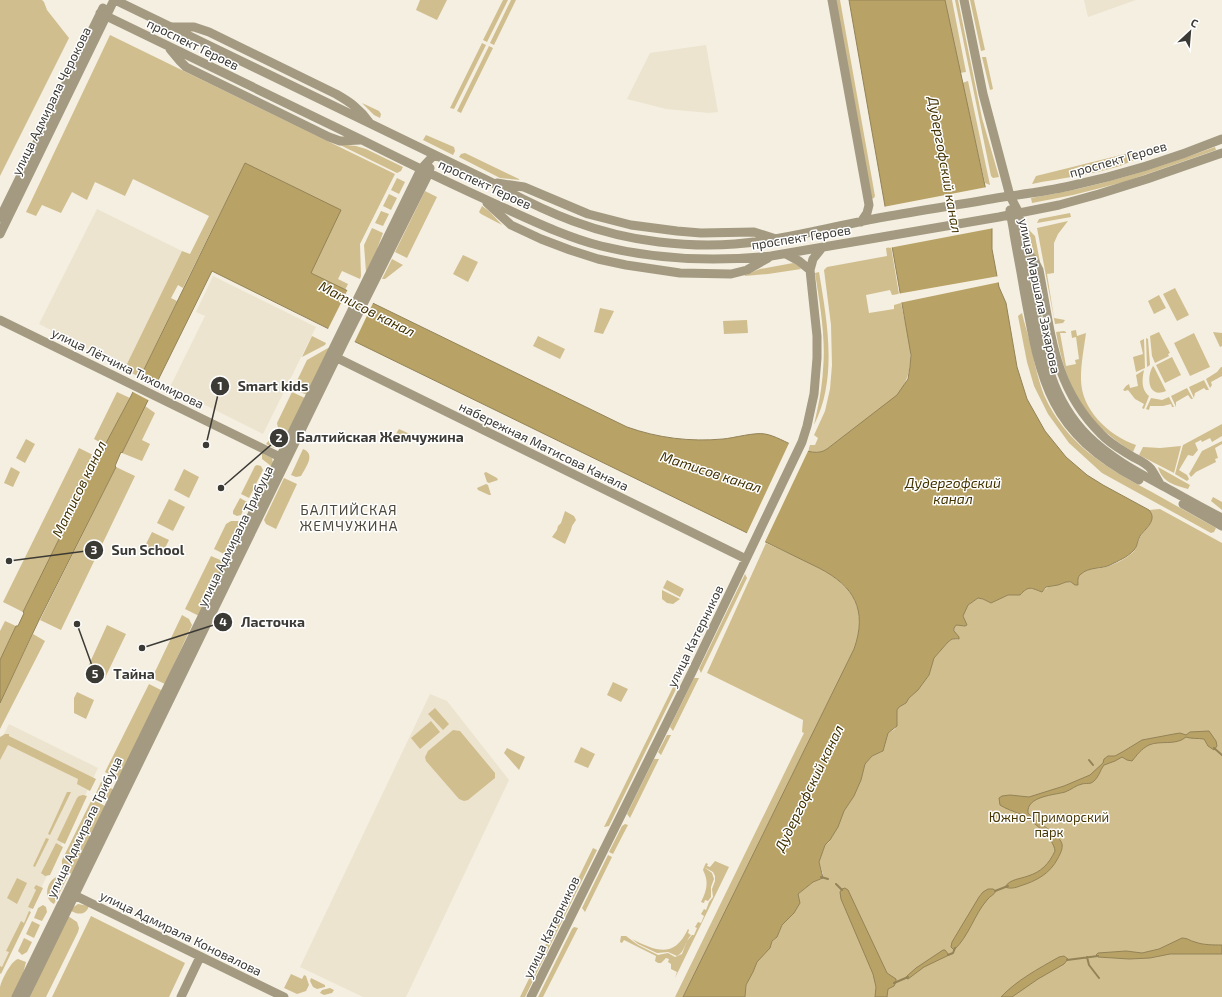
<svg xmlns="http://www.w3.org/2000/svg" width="1222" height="997" font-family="'Exo 2',sans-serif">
<rect width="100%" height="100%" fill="#f4efe1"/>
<!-- built -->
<path fill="#ece4cf" d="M1084,0H1136L1088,17Z
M706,45L718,112L709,113L666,109L627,99L650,53Z
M97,209L182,251L125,368L39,324Z
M213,276L316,327L263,434L179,392L178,394L169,389L205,316L196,312Z
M430,694L447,701L509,780L406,997H363L300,967Z
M9,724L98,768L0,975V742Z"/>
<!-- green -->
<path fill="#d1be8e" d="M0,0H42L44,2L47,10L69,38L0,176Z
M420,0H447L437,20L416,10Z
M503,0H508L487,42L483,40Z
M511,0H516L494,45L490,43Z
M836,0H840L875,196L874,198L871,199Z
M945,0H952L966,72L960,73Z
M955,0H958L982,118L999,177L993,178L991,176Z
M970,0H974L985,50L981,51Z
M110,35L395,174L360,244L361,276L360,279L342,271L338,279L348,284L345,290L311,273L245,163L183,288L178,285L171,298L177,301L140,377L125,370V368L182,251L190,254L209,216L133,179L125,196L95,182L87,200L72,192L61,213L42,205L36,216L26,212Z
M482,43L486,45L454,109L450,108Z
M489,46L493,48L461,113L457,111Z
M982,57H986L993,89L990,90Z
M968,81L990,185L985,183L962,83Z
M362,103L379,111L381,114L380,118L374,115Z
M426,135L454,147L455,151L453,155L423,140Z
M338,144L356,146L366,149L403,167L401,171L397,173Z
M1215,147L1216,150L1124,182L1073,195L1032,203L1031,198C1094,188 1155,169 1215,147Z
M1141,150L1143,155C1136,159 1128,163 1120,166C1092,175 1061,178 1032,184L1036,176Z
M465,153L521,180L500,178L459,157L461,154Z
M397,178L405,182L399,194L391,190Z
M425,191L437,197L407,258L395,252Z
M389,194L397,198L391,210L383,206Z
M482,206L489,211L502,225L481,214L479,212Z
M381,211L389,214L383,226L375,223Z
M1070,213L1071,217L1037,223L1039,219Z
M1068,221L1058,234L1054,243V273L1047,274L1054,318L1065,320L1063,323L1055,324L1037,228Z
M372,228L383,233L377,249L366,272L364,245Z
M1028,229L1035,236L1040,262L1032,251Z
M891,247L899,294L892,295L890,290L866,295L869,313L894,309V305L901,303C908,339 921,367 895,398L827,449C821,453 815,454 808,451L810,445H815L818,438L814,435L815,433L825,411L830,389L832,365L831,325L824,270L827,267L887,256L886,248Z
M463,255L478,262L468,282L453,274Z
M392,259L403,265L385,279H382Z
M793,263L798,265L801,269L768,274L743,276L760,269Z
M819,272C827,321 838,378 814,425C818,407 822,389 823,370C826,338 820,305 815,273Z
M1175,288L1189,315L1177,321L1163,294Z
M1159,295L1166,308L1154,314L1148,301Z
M600,308L614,311L603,334L594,332Z
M1022,313C1024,322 1027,331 1029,339C1034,358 1037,377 1044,395C1066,444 1105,467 1150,491C1172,503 1194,516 1216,528L1214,532L1211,533L1102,473L1069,443L1048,414L1034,386L1027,362L1018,316Z
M747,320L748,333L724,334L723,321Z
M1076,330L1077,336L1086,333C1084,348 1081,363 1081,377C1080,409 1108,435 1136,445L1133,452C1084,422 1066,388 1056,332L1064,331L1066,332V333H1060L1066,366L1076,364L1075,360L1079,359L1076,337L1072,338L1071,331Z
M1159,332L1170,353L1168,354L1169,356L1155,363L1152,356L1150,336Z
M1213,332L1222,333V346L1220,347Z
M1194,333L1210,367L1190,376L1174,343Z
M312,336L326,343L325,345L302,357Z
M538,336L565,349L560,359L533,346Z
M1146,338L1148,339L1150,365L1147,367Z
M1144,339L1145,368L1136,372L1133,357L1143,354L1140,341Z
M328,348H330L307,395L293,389L307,360Z
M1172,357L1181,375L1165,383L1156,365Z
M1153,366L1154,367L1166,391C1148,399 1146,377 1153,366Z
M1221,367H1222V376L1211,382L1212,385L1210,388L1206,379L1217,372Z
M1144,370C1142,380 1141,389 1149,396L1144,409L1142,408L1144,404L1135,399L1128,390L1125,391L1123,390L1126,386L1129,384L1130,388L1138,386L1136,375Z
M1204,380L1209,390H1206L1204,388L1195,393L1194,398L1189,387Z
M1187,388L1193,399H1191L1188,395L1176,402V407L1171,396Z
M117,392L130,398L105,445L94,439Z
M292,392L305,398L288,435L278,428L277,423Z
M1169,397L1174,407H1172L1171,404L1163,406H1150L1149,410L1146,409L1151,398L1162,400Z
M145,406L155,413L142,440L150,444L142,461L122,453Z
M1222,424V436L1212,442L1210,438L1202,442L1201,440L1195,443L1198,450L1193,456L1188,455L1179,470L1187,475L1189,479L1187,481L1175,474L1183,445Z
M399,429L412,435L402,440L394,437Z
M276,436L286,439L281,446L274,448L266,444L270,439Z
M26,439L35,444L25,463L16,458Z
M1222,441V444L1215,448L1218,458L1215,459L1216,462L1196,472L1191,477L1189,474L1202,451Z
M1181,446L1174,473L1139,455L1143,447L1160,448Z
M79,448L99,458L23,612L3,602Z
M303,449C316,454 306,467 301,476L296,477L291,475Z
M262,453L272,458L273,463L271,466L262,459Z
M257,465L261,466L263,470L249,498L241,494L255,466Z
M11,467L20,472L13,487L4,483Z
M116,467L135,476L61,630L40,620Z
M1158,467L1190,485L1188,489C1174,485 1162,482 1158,467Z
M184,469L199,477L189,498L174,490Z
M486,472L497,478L498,480L489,483L487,482L484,473Z
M284,478L297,484L276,529L266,524L264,520Z
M486,484L488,485L491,495H489L478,490L477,488Z
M1213,497L1222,502V510L1211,501Z
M240,498L247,502L241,515L237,516L233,514V511Z
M169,499L185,507L173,531L157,523Z
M1160,509L1222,543V997H745L746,985L757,962L768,949L772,941L777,937L782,925L794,913L800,903L798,894L813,882L821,879L823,874L819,862L825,845L829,842L836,830L844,811L854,796L861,780L865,764L872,756L882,752L888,733L895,729L897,724V710L899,707L906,703L909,698L921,686L929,675L934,658L948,642L952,639L958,640L959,637L955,633L954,627L956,625L965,626L967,625L963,616L968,605L978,598L983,599L991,603L1008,595H1020C1028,584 1032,588 1042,592L1048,587L1058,585L1066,582L1072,583C1077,580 1078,575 1083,572C1089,569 1095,569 1101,568C1112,566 1127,559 1134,551C1138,546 1138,539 1142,534C1148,527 1156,520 1149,510Z
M565,511L574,516L576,520L572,526L571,530L565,544L552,537L557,530L558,526L561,523Z
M231,521H238L241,525L239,535L228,556L214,549L226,524Z
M152,532L169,540L162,554L145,546Z
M766,543C812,565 879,582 854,649L683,997H675L804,733L802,732L803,720L707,673Z
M211,556L225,562L199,616L185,609Z
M745,574L747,578L701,673L699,669Z
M667,580L684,589L680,597L663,588Z
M662,590L680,599L673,604L667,603L662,599Z
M182,615L189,619L192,625L165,684L152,678Z
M5,621L16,626L0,660V631Z
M107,625L126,634L105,678L87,669Z
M33,634L45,641L0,729V703Z
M678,677L680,681L609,826L604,827Z
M694,678H699L673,731L670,727Z
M613,682L628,689L621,702L607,695Z
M149,684L163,691L118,779L105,772Z
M77,692L94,700L86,719L74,713V698Z
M435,708L449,724L443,730L428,714Z
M431,721L440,732L420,749L411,738Z
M453,730L460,731L495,773V778L468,800L464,801L459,799L426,761L425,757L428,751Z
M5,734H9V736L96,779L90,791L77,784L78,779L8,745L0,760V737Z
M667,735H671L661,755L658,752Z
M581,747L595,754L588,768L574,762Z
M507,748L525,757L519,770L504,753Z
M654,759H659L630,818L627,814Z
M101,782L114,790L109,799L96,793Z
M67,792H71L50,835L48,834Z
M83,795L87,796L65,844L57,840L77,798L79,796Z
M92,799L105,806L72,874C66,871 61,868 62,860Z
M625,824L628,825L613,854L609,852L622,826Z
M46,838L49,839L35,867L33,866Z
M56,843L63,847L50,875L45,876L41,873Z
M593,848L597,850L525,997H520Z
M608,855L612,857L585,912L582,908Z
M715,861L729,867L675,978L677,972L671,969V964L668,962L669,959L666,958L661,963H658L655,961L656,956L624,940L622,943L620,942L621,936H626L638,945L658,955L668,953L675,957L682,954L687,941L692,935H694L697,928L695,927L698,922L701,923L704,916L701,914L704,909L706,910L709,902L713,897L712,889L715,881V876L713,872L704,867L706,863L708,864L707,866L710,867Z
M704,867L712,873L714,879L711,887V897L708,901L705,900L704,903L701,902C707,890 709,882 703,870Z
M59,876L67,878L54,904C42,898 47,879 59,876Z
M17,878L27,883L17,904L7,898Z
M36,885L43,888L33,909L28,907L36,890L34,888Z
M78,904L89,906C86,915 79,915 71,911L72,908Z
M43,905L46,907L47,912L42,921L34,918L38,908Z
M29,911L31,912L1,974L0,973V966L2,967L9,952L6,951L21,921L24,923Z
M68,916L77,922L79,928L78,932L46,997H30Z
M91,916L185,963L169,997H52Z
M32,921L40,925L34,938L26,934Z
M574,927L578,928L543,997H538L572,929Z
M688,929L689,930L688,933L691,935C685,941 685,952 677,956L668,952L657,953L638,944L632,939C656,951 674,959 688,929Z
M24,938L32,942L27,952L22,955L18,951Z
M18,959L26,962L22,978L12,997H0C0,994 0,990 0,987C2,979 11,961 18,959Z
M291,974L302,979L304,975L306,976L309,985L306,991L297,994L284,988Z
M311,978L325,985V987L317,989L313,987L310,981Z
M330,988L334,990L332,993L324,995L320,993L322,990Z"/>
<!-- water -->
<path fill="#b8a266" stroke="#938357" d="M849,0H945L985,186L992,228V249L999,287L1006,303L1017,367L1027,399L1045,431L1066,457L1087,475L1103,485L1149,510C1158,520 1145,529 1140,536C1137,541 1138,546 1134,550C1128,557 1118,561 1110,565C1102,569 1088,567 1081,574C1077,577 1078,581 1078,585H1075L1071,582H1066L1058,585L1046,587L1042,592C1031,588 1029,585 1020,595H1008L991,603L983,599L978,598L968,605L963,616L967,625L965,626L956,625L954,628V631L959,637V639H952L948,642L934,658L929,675L918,690L909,698L906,703L899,707L897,710V726L888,733L883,751L872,756L865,764L861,780L854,796L844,811L838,827L830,840L825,845L819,862L823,878L813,882L798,894L800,903L794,913L782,925L777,937L772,941L770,948L757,962L753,972L746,985L745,997H683L854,649C868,610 854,586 819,568L327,328L212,271L122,453L121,452L115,466L116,467L39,620L0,703V660L16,626H18L24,613L23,612L99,458H100L107,446L105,445L130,398L245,163L341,210L311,273L627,427C658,438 690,442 723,439C734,438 755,432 765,434C784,437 810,461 827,449L897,395L908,379L910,367L911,355Z
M1209,731L1216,741L1217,746L1214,750L1208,746L1204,739C1198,738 1191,739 1186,737C1176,746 1160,740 1149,745C1141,749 1137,755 1132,761L1127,760L1122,757L1115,761L1104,765C1100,770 1098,780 1091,783C1088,784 1085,783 1082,784C1076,785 1071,790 1065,792C1055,795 1026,796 1028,813C1036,823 1059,833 1062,844C1063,849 1060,854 1058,858C1050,874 1036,881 1020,886C1015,888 1010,889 1005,887C1010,879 1020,879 1028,876C1041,872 1049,864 1055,851C1054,838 1032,820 1020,814C1013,811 1006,809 1000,805L999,798L1002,796L1010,795L1029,797L1064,786L1090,775L1103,763L1104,759L1108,756H1115L1124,751L1142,740L1174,734L1180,733L1186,735L1190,732Z
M845,888L848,890L887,973L896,979V982L894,986L888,989L887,997H875L876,987L873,974L841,899L840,892L842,889Z
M988,889H993L996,891C994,895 990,896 987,900C974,915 969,936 954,950L951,947L952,942L979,897L983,892Z
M1182,938C1188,938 1190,941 1195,942C1203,945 1213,945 1222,945V954H1170L1150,958L1129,959L1098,957L1096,955L1098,953L1126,951L1142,953L1159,949Z
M943,950H945L949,955L924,967L908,979L906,978L907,976L916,968Z
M1064,956L1068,959L1064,964L1038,979L1012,997H1001C1017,980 1038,969 1059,957Z"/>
<!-- pier -->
<path fill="#f4efe1" d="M987,187L994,228L889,248L883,207Z
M999,276L1000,282L899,303L897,294Z
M348,289L374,301L354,343L327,331Z
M137,378L157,388L150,401L131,391Z
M790,441L809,449L764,544L746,535Z"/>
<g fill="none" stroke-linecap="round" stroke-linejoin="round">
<!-- stream -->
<path stroke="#938357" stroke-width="2" d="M1214,748L1222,755
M1089,760L1093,765
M821,877L828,879
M836,884L842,890
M995,891L1008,886
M948,955L953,953L955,948
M1087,957L1089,965L1099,978
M1067,960L1098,956
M894,983L908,977"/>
<!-- minor -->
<path stroke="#a39a81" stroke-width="9" d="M115,0L493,183C546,213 598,235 659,242C684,245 710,246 735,244C785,240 834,226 884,217C923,210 963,204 1003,197C1025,194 1048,191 1070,186C1122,175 1173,159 1222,139
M832,0L869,205L867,213L861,222
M964,0L983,94L1010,196L1019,213C1023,242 1028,271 1034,300C1043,351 1050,398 1088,436C1109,457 1137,472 1163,486C1183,497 1202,508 1222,518
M100,13C188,55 275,98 362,140C408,163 453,185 500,206C533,221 566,237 601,246C658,260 713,262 771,256L999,217L1059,205L1099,194L1147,179L1222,153
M172,27H194L209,32L336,94C350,102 360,109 369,122
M170,49L180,61L186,67L329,137L340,141L360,140
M497,183L524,187L588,214L631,225L677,231L701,233L754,232L773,238
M487,203L511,225L541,239L570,250L598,259L626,265L680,273L731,274L747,270L768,258
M1010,210C1011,218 1013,226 1014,234C1017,252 1021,271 1024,290C1041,384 1049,432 1139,480
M0,218L103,8
M0,234L114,0
M1025,251L1034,260L1039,270C1051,332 1053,387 1101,434C1110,444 1122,450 1133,457C1139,460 1146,463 1151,469C1154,473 1157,479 1160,484
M786,254L799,261L810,270
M0,320L286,460
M331,355L746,559
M1183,504L1222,526
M70,893L284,997
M16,997L421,169L434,155
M25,997L344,342L429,173L430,168
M181,997L200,957
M531,997L692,672L802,442L807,426L814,394L817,358V336L810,270L813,259L821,249"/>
</g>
<g text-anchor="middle" stroke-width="3" stroke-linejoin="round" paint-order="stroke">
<!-- street labels -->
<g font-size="13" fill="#3c3a35" stroke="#fff">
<text transform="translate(193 44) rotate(26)" y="5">проспект Героев</text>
<text transform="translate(51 101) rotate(-64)" y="5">улица Адмирала Черокова</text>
<text transform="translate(1118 159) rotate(-16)" y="5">проспект Героев</text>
<text transform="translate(485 184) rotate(25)" y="5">проспект Героев</text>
<text transform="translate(801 237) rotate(-9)" y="5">проспект Героев</text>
<text transform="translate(1040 296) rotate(78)" y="5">улица Маршала Захарова</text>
<text transform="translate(128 368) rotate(26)" y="5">улица Лётчика Тихомирова</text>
<text transform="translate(544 446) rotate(26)" y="5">набережная Матисова Канала</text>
<text transform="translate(235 536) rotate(-64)" y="5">улица Адмирала Трибуца</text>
<text transform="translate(695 636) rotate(-64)" y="5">улица Катерников</text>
<text transform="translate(84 827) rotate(-64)" y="5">улица Адмирала Трибуца</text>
<text transform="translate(551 927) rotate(-64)" y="5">улица Катерников</text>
<text transform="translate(181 933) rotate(26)" y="5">улица Адмирала Коновалова</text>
</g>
<!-- park labels -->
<g font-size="13" fill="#463603" stroke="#fff">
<text x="1049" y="822">Южно-Приморский<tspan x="1049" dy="15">парк</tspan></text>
</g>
<!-- water labels -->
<g font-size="14" font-style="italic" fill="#423200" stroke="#fff">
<text transform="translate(945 165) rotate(80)" y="5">Дудергофский канал</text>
<text transform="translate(367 309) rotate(27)" y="5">Матисов канал</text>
<text transform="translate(711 472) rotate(18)" y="5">Матисов канал</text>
<text x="953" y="488">Дудергофский<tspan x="953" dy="16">канал</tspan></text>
<text transform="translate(79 489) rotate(-64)" y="5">Матисов канал</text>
<text transform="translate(809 788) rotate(-64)" y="5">Дудергофский канал</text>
</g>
<!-- neighbourhood labels -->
<g font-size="14" letter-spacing="1" fill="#4c473c" stroke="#fff">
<text x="349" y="515">БАЛТИЙСКАЯ<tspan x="349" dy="16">ЖЕМЧУЖИНА</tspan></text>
</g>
</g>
<!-- callouts -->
<path fill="none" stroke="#3c3a35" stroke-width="1.5" d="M206 445L220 386M221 488L279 438M9 561L94 550M142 648L223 622M77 624L95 674"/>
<g fill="#3c3a35" stroke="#fff" stroke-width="1.5">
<circle cx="206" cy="445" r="4"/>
<circle cx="221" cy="488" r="4"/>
<circle cx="9" cy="561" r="4"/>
<circle cx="142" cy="648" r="4"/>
<circle cx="77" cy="624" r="4"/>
<circle cx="220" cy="386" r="10"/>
<circle cx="279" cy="438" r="10"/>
<circle cx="94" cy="550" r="10"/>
<circle cx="223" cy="622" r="10"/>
<circle cx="95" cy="674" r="10"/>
</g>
<g font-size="12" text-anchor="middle" font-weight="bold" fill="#fff">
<text x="220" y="390">1</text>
<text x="279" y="442">2</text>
<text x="94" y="554">3</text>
<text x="223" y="626">4</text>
<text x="95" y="678">5</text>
</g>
<g font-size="14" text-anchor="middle" font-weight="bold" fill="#3c3a35" stroke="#fff" stroke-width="3" stroke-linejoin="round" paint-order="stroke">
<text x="273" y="391">Smart kids</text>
<text x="380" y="442">Балтийская Жемчужина</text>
<text x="148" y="555">Sun School</text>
<text x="273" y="627">Ласточка</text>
<text x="134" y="679">Тайна</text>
</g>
<!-- north arrow -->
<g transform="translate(1190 32) rotate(26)" stroke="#ffffff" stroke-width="3" paint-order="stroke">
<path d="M0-3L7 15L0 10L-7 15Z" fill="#3c3a35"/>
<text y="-6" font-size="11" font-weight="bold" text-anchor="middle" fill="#3c3a35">С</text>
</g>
</svg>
